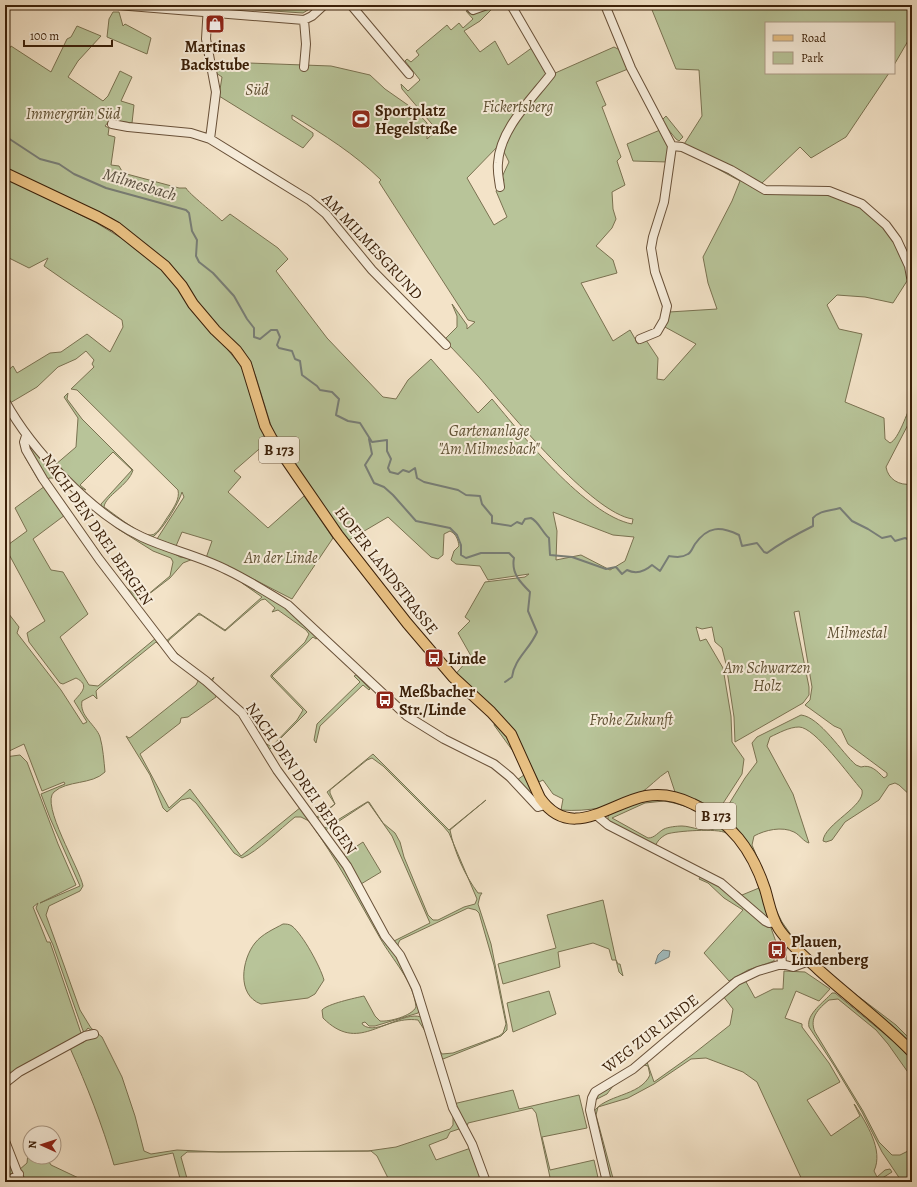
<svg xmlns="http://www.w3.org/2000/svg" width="917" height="1187" font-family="Alegreya,serif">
<rect width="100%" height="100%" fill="#f3e3c8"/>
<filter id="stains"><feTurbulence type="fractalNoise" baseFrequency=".005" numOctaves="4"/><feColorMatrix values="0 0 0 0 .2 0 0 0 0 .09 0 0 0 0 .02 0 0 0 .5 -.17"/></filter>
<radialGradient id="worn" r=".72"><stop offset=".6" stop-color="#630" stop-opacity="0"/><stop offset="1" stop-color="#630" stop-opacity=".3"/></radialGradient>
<!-- green -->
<path fill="#b8c499" stroke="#7a7251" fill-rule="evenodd" d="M214,5H316L303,13L214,7Z
M491,5H496L480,21L464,31L480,52L495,41L508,65L533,47L553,74L614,47L620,50L628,69L596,82L606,105L602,107L621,157L617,161L625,185L612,192L613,209L616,219L612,228L596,246L613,260L617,273L581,283L613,341L630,330L638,344L646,340L658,358L657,379L664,380L696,344L665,327L669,312L717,309L708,283L703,257L732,201L740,181L681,149L702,116L699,70L676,69L650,5H912V34L894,65V23H766V73H889L846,137L811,158L800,147L761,184L762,190L829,193L859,204L878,220L901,252L908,270L907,281L893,303L865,297L837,295L827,305L839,329L862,334L845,402L884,418L885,439L890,443C899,439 907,412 912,403V417L886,467C888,479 899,486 912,484V797L899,785L895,783L889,785L879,800L845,822L832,840L826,842L823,841C824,824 866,806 862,790C850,777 815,727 799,727C789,727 779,733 770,737L767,746L793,794L809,843C804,842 800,835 794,832C782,826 765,830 754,836L752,845L767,880L775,908L782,922L796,942L833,977L896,1025L912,1041V1048L839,985L782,928L765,881L724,818V812L745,778L757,762L752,743L757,737L801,715C820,717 842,753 856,765L861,767C871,764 877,771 884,778L887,776V773L848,744L841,729L834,726L805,705L810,700L812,687L799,611L794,612L809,687V695L803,703L735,742L734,717L726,664L722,648L715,642L712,627L702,629L696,627L700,641L706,639L723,668L731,716L732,742L744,759L742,774L720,808L712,811L675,792L668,771C658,777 649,788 639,794C615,807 588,812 561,810L563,799L553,794L543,780L539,782C528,761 518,736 503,718C489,701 472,687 454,676L471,656L458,633L470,621L465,617L485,582L525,577L529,574L488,580L480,566L456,564L451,560L454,551L459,546C458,539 456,534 450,531L444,534L443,555L438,559L431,557L388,517L349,540H346L281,449L272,429L256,377L251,363L242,349L217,328L135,236L113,219L5,169V56L11,46L51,72L67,39L71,37L77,26L101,36L78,61L68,77L103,101L108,96L120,71L132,77L121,101L134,105L132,123L110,120L105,126L109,128L108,135L115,137L111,165L119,166L123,173L179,188H186C188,193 216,215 222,221L230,214L278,248L288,259L276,271L327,338L383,397L396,399L408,380L431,359L478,413L492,399C522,435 586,515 632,524L633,519C592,514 508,410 479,377C468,365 456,352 444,340L457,327V316L452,304L467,325V329L475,322L468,320L379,182L381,180C355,154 324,135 292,115V119L313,133V136L303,148L219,96L222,77L216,73L221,62L331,66L370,75L385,89L415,110L427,123V139L437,130L402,89L401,84L408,91L420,80L405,61L407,59L411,62L419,55L416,51L447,25L451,30L459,23L463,28L473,19L466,11L473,15ZM500,144L509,162L502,177L504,180L496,191L507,217L494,225L467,178ZM553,512L613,535L634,537L625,561L610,570L581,555L556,560L557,531Z
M113,12H119L123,26L125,24L151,38L147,54L107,37L109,19Z
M666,116L683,137L679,141L676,139L663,123L662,120Z
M660,130L669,148L668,162L633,161L627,144Z
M5,178L95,222L131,244L162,268L240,365L250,383L266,443L234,471L241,477L228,492L268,528L304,496L333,538L292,599L228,566L206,558L212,541L182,532L176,546L157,539L184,497L182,492C179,503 161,533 151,538L136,530L102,508L101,504L132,470L113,452L80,485L86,490L79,487L55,465L76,447L78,418L64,397L68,393L67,399L82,419L133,470C129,485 105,496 104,507C113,513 141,536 151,535C158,535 165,520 169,515C174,507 180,499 178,490L77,390L71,389L94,367L92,364L94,360L86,351L76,359L58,367L37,387L10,403L5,393V373L13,366L17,373L50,353L61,352L87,334L110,352L123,327L122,320L44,266L48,258L29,268L5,256Z
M29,444L95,507L180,557L193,559L183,563L170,578L140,601L170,576L173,562L171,558L153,551L118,529L56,478H49L48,481L123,585L139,598L136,600L131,593H128L56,495L28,445Z
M26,456L65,515L33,539L51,570L63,572L88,614L60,637L89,685L98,686L156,638L216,693V697L188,717L181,718L180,723L140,754L169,808L190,789L241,856L301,807L353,880L355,890L388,944L406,970L420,1010L418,1013L375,1026H369L365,1022L362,1023L363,1025C377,1036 404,1011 421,1017L459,1129L450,1132L447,1138L429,1145L436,1160L471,1148L484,1182H390L377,1156L371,1151L187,1152L181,1157L188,1182H181L173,1153L114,1165C102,1124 87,1086 70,1048L84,1042L85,1039L95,1033L88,1028L84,1033L82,1028L53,945L36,908L38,903L33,907L47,942H50L82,1036L5,1080V757L20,755L27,762L58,844L76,885L40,903L80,886L50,818L41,794L65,784L64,782L42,791L24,744L5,753V609L19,627L17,633L61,690L83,724L87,722L74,701C82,692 90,685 76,678L63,684L60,683L29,642L27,633L45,621L5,547L27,531L15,508L45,486L39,481L25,457ZM156,642L198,681L196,685L131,737L129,738L126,736L150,775L163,808L167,812L181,800L190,798L196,803L234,853L242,858C257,852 280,829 295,817H301L309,821C336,858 357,898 380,938C393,961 413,980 416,1007C412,1016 389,1022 380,1021L375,1016L364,996C355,998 327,1004 322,1010L323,1018C359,1054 381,1015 418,1020L425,1031L453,1117V1125L450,1129L396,1147L368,1151L219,1152L177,1150L151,1154L144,1151L135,1116L122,1077L102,1037L91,1028L80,1010L46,915L49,906L80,891L83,886C80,869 40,804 54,792C67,780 92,785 105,772C104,762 103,747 100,737C96,725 79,716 82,701L93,695L97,699L96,691L99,688Z
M244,582L294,612L299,621L305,624L319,637L316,639L313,637L272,676L307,712L268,751L242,712L225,694L204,678L211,680L214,677L212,682L240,707L265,743L270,746L273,745L297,720L303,710L271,677V675L305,642L309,634L306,630L278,610L272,612L275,608L265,599L261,600L225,631L201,615H198L169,640L167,644L201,675C177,660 160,639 144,616L165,642L199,613L225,630L262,597L242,583Z
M356,675L370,689L369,690L363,685L320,726L316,743L314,740L317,724L360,682L354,676Z
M496,720L511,740L538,802L517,780L524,775L515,754L494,725Z
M373,754L449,830L486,800L450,830C454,851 465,876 478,893H482L480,896L478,904L491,944L507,1025V1030L501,1036L443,1059L440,1058L434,1046L414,979L392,942L430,923L392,836L368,802L324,831L323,829L367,802H369L383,823L395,833L400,842L404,857L428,915L433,920H438L464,907L475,904L477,899L449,833L444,827L383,766L372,758L367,760L330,790V793L335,804L317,819V821L314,819L335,804L327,792ZM468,908L476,910L479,913L494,965L506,1024L503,1033L499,1036L453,1053L442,1054L436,1045L420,987L399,949L398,944L400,940Z
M658,798C712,801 750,846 763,896C765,902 770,912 769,919L763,917L737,894V891L742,895L759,888C753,869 743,845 726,833C718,828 676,831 667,834C661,837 657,841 655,847L608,822V815L638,802ZM664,801C682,804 703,811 716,825V828C706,834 692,826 682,826C677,826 668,827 664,829C658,832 655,838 648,838L612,818L645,803Z
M363,842L381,872L361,884L342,856Z
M702,874L708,877L771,928L776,942L774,961L748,970L729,981L704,953L743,910L724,898L708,883L699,879Z
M603,900L616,960L618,964H620L623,976L619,972L616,960H612L609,949L593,943L558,952L560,967L503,984L498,964L556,948L547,915Z
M283,924C286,924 289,924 292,926C303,935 320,966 324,980L315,994L308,998L261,1004C236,995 242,959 255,943C262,934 274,929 283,924Z
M784,971L805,972L830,989L819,1001L796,991L785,1018L802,1024V1027L829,1063L840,1082L807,1100L831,1136L860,1116L854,1104L855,1105C866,1123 884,1150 874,1171L877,1177L885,1170L890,1169L892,1172L876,1182H803L757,1082L743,1072L706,1058L691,1059L654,1084L628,1098L598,1107L596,1115L614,1182H609L593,1113C604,1094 640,1097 650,1075L648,1066L644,1065L613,1086L607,1094L595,1100L599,1092L672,1040L647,1062L654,1082L692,1055L730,1025L733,1009L723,996L745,980L755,998L773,989H783Z
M549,991L556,1014L513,1032L507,1003Z
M832,993H835L892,1040L912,1060V1078L888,1044L876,1030L838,999L829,1000C818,1009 809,1018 815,1032L863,1111L879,1142L892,1155H900L912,1149V1182H902L882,1152L862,1112L835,1067L809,1027C806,1014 824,1002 832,993Z
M513,1090L519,1109L579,1095L587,1128L542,1137L550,1170L594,1160L599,1182H551L536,1113L532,1108L468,1123L467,1127L481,1157L453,1104Z
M5,1148L14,1170L11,1176L5,1180Z
M30,1152V1157H46L51,1165L87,1182H23L19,1170L27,1163L28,1153Z"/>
<!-- water -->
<path fill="#a0bcc0" stroke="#787e77" d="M663,950L670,951L669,957L655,964L658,955Z"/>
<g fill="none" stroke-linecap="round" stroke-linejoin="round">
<!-- stream -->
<path stroke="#787e77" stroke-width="2" d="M5,136L40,159L59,164L74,174L106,188L186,210L189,213L192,231L197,240L196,256L199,262L213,273L234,296L247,319L254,328V337L260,339L271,330H277L280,337L277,345L279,348L292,351L295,359L300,361L302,375L317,386L320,390L332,392L339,399L336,415L348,421L360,423L372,442L387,440V451L391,459L388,468L390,472L398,474L403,470L409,472L415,468L417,478L424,482L458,490L466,495L480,496L482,504L492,516V523L511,526L517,522L522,524L525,519L531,518C539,522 542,532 549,538L550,555L572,557L606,569L616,567L622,574L627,570C635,574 644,572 652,565L660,571L669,556C676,557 681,558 688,554C691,553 693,547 695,544C708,526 720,526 739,535L742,546L757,543L764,552L767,553C782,542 797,534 813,526V518C820,510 830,511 840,508L852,521L868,529L882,538L891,536L895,541L905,538L912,541
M369,439L372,454L365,465L374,483L384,487L393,495L416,521L450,528L457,535L461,545V555L466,558L481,553H509L514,558C511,573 520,582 530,592L528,611L537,632C530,649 514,659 512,677L505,682"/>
<defs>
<path id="minor" d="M117,5L304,20L312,16L324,5
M208,5L206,39L216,92L210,139
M351,5L409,74
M468,5L473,10L487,5
M605,5L631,68L672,146L664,202L653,237L651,248L655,272L667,306L664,320L657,332L640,339
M304,20L306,44L304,67
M112,124L128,127L191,133L210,139L309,200L326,214L372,270L446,345
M672,146L682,147L731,170L765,190L829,191L862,204L886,225L897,240L909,266L911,277
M500,187C499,179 497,171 498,163C500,129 531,100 551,74L511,5
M5,401C31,449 92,514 142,537C170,550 200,556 227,570C248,580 268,593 288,605L407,716L444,739L494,764L510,777L538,807L545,805
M26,436L24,442L26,450L43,479L99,559L174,657L206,681L242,713L277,770L347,866L385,936L400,955L416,988L453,1108L472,1144L486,1182
M596,815L608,825L721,883L765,921L769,923L775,922
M782,964L781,951L786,939
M5,1083L19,1072L85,1036L94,1034
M5,1141L21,1182
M7,1182L19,1174
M607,1182L590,1110L592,1098L595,1092L633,1069L737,981L758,971L782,964L793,967L809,961"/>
<path id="major" d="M5,173L98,217L116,227L165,266L182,286L193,304L215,330L236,350L246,364L265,426L272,439L298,477L338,535L407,623L453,677L491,712L511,734L540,798C571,842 609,803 646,796C663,793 679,797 693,804C731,821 752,850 765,889C769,902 771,917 779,929C789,944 805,957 819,970C850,998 883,1022 912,1052"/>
</defs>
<!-- minor casing -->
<use href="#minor" stroke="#695139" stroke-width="10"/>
<!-- major casing -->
<use href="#major" stroke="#3b2009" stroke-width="12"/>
<!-- minor -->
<use href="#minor" stroke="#f7eddb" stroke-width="8"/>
<!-- major -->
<use href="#major" stroke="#eac284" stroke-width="10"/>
</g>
<!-- icons -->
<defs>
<symbol id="shop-square" viewBox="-11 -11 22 22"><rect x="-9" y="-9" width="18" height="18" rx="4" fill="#8f2418" stroke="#f7eddb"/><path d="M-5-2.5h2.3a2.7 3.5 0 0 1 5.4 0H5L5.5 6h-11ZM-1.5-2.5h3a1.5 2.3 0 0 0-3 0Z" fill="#fff"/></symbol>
<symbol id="stadium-square" viewBox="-11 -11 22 22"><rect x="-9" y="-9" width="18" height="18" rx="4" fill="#8f2418" stroke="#f7eddb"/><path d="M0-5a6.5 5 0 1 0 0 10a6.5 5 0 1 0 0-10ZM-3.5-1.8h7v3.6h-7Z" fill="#fff"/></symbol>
<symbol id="bus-square" viewBox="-11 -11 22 22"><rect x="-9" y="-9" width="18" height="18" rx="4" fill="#8f2418" stroke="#f7eddb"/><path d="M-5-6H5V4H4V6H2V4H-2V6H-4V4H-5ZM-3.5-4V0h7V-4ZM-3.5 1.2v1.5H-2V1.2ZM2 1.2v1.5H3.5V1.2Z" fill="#fff"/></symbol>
</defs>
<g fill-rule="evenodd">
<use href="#shop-square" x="204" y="13" width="22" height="22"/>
<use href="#stadium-square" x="350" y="108" width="22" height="22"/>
<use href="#bus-square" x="423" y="647" width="22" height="22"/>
<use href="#bus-square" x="374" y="689" width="22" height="22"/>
<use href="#bus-square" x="766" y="939" width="22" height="22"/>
</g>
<g text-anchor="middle" stroke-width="4" stroke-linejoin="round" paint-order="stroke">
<!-- shield labels -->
<g fill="#f7eddb" stroke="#735e48" stroke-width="1">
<rect x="259" y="437" width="40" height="26" rx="3"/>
<rect x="696" y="803" width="40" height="26" rx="3"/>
</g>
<g font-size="15" font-weight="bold" fill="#3b2009">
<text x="279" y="455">B 173</text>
<text x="716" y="821">B 173</text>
</g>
<!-- poi labels -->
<g font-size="16" font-weight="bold" fill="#3b2009" stroke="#f7eddb" text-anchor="start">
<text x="215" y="52" text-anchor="middle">Martinas<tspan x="215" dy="18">Backstube</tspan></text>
<text x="375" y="116">Sportplatz<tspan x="375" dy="18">Hegelstraße</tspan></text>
<text x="448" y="664">Linde</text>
<text x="399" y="697">Meßbacher<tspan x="399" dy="18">Str./Linde</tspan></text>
<text x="791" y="947">Plauen,<tspan x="791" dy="18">Lindenberg</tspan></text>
</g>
<!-- park labels -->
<g font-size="16" font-style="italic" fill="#605134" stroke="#f7eddb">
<text x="257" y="95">Süd</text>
<text x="518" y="112">Fickertsberg</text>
<text x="73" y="119">Immergrün Süd</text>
<text x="489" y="436">Gartenanlage<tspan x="489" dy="18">"Am Milmesbach"</tspan></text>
<text x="281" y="563">An der Linde</text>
<text x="857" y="638">Milmestal</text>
<text x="767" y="673">Am Schwarzen<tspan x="767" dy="18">Holz</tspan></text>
<text x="631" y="725">Frohe Zukunft</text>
</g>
<!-- street labels -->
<g font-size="16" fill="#3b2009" stroke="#f7eddb">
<text transform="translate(373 246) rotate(47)" y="6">AM MILMESGRUND</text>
<text transform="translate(98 529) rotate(55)" y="6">NACH DEN DREI BERGEN</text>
<text transform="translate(387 570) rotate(52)" y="6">HOFER LANDSTRASSE</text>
<text transform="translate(302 778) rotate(55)" y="6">NACH DEN DREI BERGEN</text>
<text transform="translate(650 1033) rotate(-38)" y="6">WEG ZUR LINDE</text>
</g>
<!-- water labels -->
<g font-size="17" font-style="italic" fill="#594f40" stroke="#f7eddb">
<text transform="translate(140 184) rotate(17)" y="6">Milmesbach</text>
</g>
</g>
<!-- margin -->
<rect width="917" height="1187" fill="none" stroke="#f3e3c8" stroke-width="20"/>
<rect x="6" y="6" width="905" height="1175" fill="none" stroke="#3b2009" stroke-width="2"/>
<rect x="10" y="10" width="897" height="1167" fill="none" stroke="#3b2009"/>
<!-- legend -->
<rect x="765" y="22" width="130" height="52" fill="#f7eddb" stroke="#ac9b87"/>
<rect x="773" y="35" width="20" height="6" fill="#eac284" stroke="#ac9b87"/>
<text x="801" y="42" font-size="12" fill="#3b2009">Road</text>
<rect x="773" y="52" width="20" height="12" fill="#b8c499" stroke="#ac9b87"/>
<text x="801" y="62" font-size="12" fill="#3b2009">Park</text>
<!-- north arrow -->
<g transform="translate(42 1145) rotate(273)"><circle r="19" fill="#f7eddb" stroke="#ac9b87"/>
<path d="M0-3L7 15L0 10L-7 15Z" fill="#8f2418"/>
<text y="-6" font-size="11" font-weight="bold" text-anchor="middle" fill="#3b2009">N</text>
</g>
<!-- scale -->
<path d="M24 40v6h88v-6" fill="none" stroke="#3b2009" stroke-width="2"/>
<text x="30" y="40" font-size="12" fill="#3b2009" stroke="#f7eddb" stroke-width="3" paint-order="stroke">100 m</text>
<rect width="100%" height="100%" filter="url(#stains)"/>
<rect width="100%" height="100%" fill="url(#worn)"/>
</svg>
